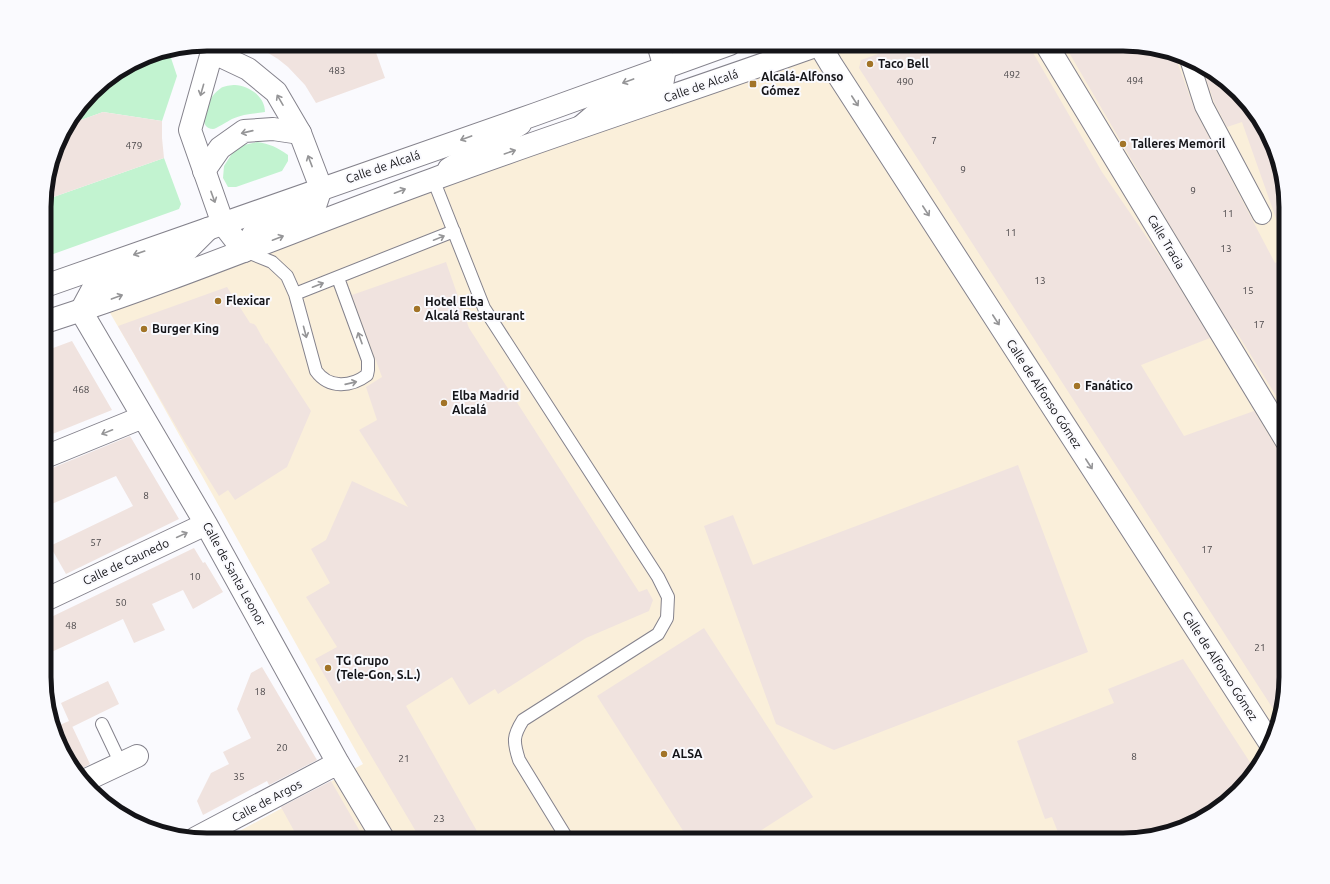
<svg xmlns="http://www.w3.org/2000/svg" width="1330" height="884" font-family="Ubuntu,sans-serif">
<rect width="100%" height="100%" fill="#fafafe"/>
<!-- commercial -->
<path fill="#faefda" d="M821,44H1123L1175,53L1214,72L1264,126L1286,197V687L1277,729L1258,768L1204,818L1133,840H223L363,764L134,354L106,306Z"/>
<!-- green -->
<path fill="#c2f3d0" d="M169,52L177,76L162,121L103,112L70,124L99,85L145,56Z
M235,85C249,86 265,96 265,112C254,114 243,114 232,119C228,121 216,129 213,129C201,129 202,112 207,105C210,99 215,92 221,88C224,86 231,85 235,85Z
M257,142C270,144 277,147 288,155V161L282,171L236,187H228L223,178L224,166L233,152L244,145Z
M164,158L181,204L179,209L45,257V200Z"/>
<!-- building -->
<path fill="#f0e3df" d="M253,44H373L385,78L316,103L305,85L288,67L278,59Z
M906,44H1028L1102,172L1163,261L1210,338L1141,365L1184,436L1254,411L1275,446L1280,451L1286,452V687L1279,718L859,68L861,60Z
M1064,44H1123L1174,53L1195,111L1275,263L1286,258V415L1278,403L1280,402L1234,328L1233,329L1158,205Z
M1206,68L1214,72L1264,126L1286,197V238H1283L1242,122L1227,127L1214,102L1203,69Z
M103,112L162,121V138L164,158L45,200V186L61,135L70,124Z
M446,262L469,328L639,592L647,589L653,600L649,611L586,638L498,694L495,689L469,705L452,677L406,706L482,840H421L357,732L315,659L337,647L306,597L330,583L311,549L326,540L352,481L408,507L359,430L377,420L366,387L382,377L352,295Z
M227,287L250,323L254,324L256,326L266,344L267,343L311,411L287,467L235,500L228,490L219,496L185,442L118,326Z
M72,341L112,410L45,437V351Z
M130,436L179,519L66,574L50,546L133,506L116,476L45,507V471Z
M1018,465L1088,652L834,750L776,724L704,526L733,515L753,565Z
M194,548L203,563L205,562L223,592L193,609L183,590L152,604L165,630L134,643L123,619L45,655V620Z
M704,628L813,797L746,840H689L597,696Z
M1183,659L1255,770L1204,818L1133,840H1061L1052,817L1045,819L1017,741L1114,703L1108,689Z
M262,667L317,760L269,785L267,781L203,815L197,801L211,773L229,764L223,752L251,738L237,709L251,673Z
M108,681L119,704L72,727V726L90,764L78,771L66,758L55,727L69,721L61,703Z
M331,781L365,840H299L281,807Z
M101,787L104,794L101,796L95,790Z"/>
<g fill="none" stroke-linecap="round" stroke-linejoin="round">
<defs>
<path id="service" d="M433,179L484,308L658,577L668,597L667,618L658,634L523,720C513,736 513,741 519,760L568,840
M245,251L272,262L287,276L295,294L454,231
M295,294L316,371C329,389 351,387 367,375L368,370V360L338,278
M102,724L121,764"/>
<path id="pedestrian" d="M1189,59L1204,106L1262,215"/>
<path id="minor" d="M819,44L831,64L1270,743
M1046,44L1286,440
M582,126L609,103L662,85L665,68L658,44
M449,169L520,124
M204,171L220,148L244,131L273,129L300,133
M223,224L244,251L256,229L316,203L321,188
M208,229L186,251L95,285L81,311L206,524L338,763L384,840
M45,457L143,417
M45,600L206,524
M86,780L137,756
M196,838L338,763"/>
<path id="tertiary" d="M210,44L212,52L190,130L223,224
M212,52L248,69L276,92L300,133L321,188"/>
<path id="primary" d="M45,286L536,114L730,44
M45,322C177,280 304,226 434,179C562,132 692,90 821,44"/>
</defs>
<!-- service casing -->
<use href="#service" stroke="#84828c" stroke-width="14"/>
<!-- pedestrian casing -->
<use href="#pedestrian" stroke="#84828c" stroke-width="20"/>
<!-- minor casing -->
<use href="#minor" stroke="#84828c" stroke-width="24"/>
<!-- tertiary casing -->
<use href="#tertiary" stroke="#84828c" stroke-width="24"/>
<!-- primary casing -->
<use href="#primary" stroke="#84828c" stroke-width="24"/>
<!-- service -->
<use href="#service" stroke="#fff" stroke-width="12"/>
<!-- pedestrian -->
<use href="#pedestrian" stroke="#fff" stroke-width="18"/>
<!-- minor -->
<use href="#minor" stroke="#fff" stroke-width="22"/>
<!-- tertiary -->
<use href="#tertiary" stroke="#fff" stroke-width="22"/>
<!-- primary -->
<use href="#primary" stroke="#fff" stroke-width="22"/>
</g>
<!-- one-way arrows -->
<defs><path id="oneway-shaft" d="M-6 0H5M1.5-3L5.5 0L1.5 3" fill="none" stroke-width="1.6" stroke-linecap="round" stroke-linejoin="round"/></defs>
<g stroke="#959597">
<use href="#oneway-shaft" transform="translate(628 81) rotate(160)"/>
<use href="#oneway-shaft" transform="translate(202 90) rotate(106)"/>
<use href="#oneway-shaft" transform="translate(280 100) rotate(-120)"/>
<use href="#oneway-shaft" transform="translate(855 101) rotate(57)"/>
<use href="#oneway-shaft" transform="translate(247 132) rotate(167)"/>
<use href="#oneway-shaft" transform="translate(466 138) rotate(160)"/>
<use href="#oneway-shaft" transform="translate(510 152) rotate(-19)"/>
<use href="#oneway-shaft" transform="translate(310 161) rotate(-111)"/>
<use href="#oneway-shaft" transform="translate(400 191) rotate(-21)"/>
<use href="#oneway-shaft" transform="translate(213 197) rotate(70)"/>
<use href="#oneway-shaft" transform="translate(926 211) rotate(57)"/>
<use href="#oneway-shaft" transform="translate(278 238) rotate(-21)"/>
<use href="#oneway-shaft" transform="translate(439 238) rotate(-22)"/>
<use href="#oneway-shaft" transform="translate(139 253) rotate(161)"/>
<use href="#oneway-shaft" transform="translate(318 285) rotate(-21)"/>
<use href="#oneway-shaft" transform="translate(117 297) rotate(-20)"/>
<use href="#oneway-shaft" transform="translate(996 320) rotate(57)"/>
<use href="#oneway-shaft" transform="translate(305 332) rotate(75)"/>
<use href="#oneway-shaft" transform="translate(360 338) rotate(-110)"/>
<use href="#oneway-shaft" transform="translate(351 383) rotate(-13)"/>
<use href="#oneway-shaft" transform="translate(107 432) rotate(158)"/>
<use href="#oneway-shaft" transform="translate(1089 464) rotate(57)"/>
<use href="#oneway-shaft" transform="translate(182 535) rotate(-25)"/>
</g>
<!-- markers -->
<g fill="#a27427" stroke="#fafafe" stroke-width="1.5">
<circle cx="870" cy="64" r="4"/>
<rect x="749" y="80" width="8" height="8" rx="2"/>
<circle cx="1123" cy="144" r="4"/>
<circle cx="218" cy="301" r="4"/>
<circle cx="417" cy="309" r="4"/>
<circle cx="144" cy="329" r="4"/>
<circle cx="1077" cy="386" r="4"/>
<circle cx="444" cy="403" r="4"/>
<circle cx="328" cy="668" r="4"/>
<circle cx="664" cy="754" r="4"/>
</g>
<g text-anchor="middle" stroke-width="4" stroke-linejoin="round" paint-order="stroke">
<!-- number labels -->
<g font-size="10" fill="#4b484a">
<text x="337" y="74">483</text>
<text x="1012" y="78">492</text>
<text x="1135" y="84">494</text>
<text x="905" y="85">490</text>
<text x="934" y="144">7</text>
<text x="134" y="149">479</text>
<text x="963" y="173">9</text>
<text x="1193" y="194">9</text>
<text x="1228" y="217">11</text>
<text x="1011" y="236">11</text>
<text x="1226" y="252">13</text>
<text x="1040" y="284">13</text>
<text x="1248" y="294">15</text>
<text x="1259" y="328">17</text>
<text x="81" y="393">468</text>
<text x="146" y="499">8</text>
<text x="96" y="546">57</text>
<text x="1207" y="553">17</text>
<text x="195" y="580">10</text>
<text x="121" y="606">50</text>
<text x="71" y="629">48</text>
<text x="1260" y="651">21</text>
<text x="260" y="695">18</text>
<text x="282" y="751">20</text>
<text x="1134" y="760">8</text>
<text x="404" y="762">21</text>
<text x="239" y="780">35</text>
<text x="439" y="822">23</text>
</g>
<!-- poi labels -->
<g font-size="12" font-weight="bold" fill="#141418" stroke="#fafafe" text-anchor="start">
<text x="878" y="68">Taco Bell</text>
<text x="761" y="81">Alcalá-Alfonso<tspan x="761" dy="14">Gómez</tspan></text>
<text x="1131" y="148">Talleres Memoril</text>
<text x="226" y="305">Flexicar</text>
<text x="425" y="306">Hotel Elba<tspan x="425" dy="14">Alcalá Restaurant</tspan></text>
<text x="152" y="333">Burger King</text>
<text x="1085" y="390">Fanático</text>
<text x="452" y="400">Elba Madrid<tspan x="452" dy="14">Alcalá</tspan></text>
<text x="336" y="665">TG Grupo<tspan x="336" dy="14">(Tele-Gon, S.L.)</tspan></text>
<text x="672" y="758">ALSA</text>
</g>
<!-- street labels -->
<g font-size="12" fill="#141418" stroke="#fafafe">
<text transform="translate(701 86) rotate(-19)" y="4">Calle de Alcalá</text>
<text transform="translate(383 167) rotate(-19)" y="4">Calle de Alcalá</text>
<text transform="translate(1166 242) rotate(59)" y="4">Calle Tracia</text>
<text transform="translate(1044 394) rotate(57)" y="4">Calle de Alfonso Gómez</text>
<text transform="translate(126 562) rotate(-25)" y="4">Calle de Caunedo</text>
<text transform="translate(234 574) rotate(61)" y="4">Calle de Santa Leonor</text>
<text transform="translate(1220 666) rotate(57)" y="4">Calle de Alfonso Gómez</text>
<text transform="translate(267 801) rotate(-28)" y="4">Calle de Argos</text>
</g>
</g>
<!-- crop -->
<path d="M0 0H1330V884H0ZM207 51H1123A156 156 0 0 1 1279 207V677A156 156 0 0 1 1123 833H207A156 156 0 0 1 51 677V207A156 156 0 0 1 207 51Z" fill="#fafafe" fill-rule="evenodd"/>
<path fill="none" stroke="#141418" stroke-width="5" d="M207 51H1123A156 156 0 0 1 1279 207V677A156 156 0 0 1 1123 833H207A156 156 0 0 1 51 677V207A156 156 0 0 1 207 51Z"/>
</svg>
